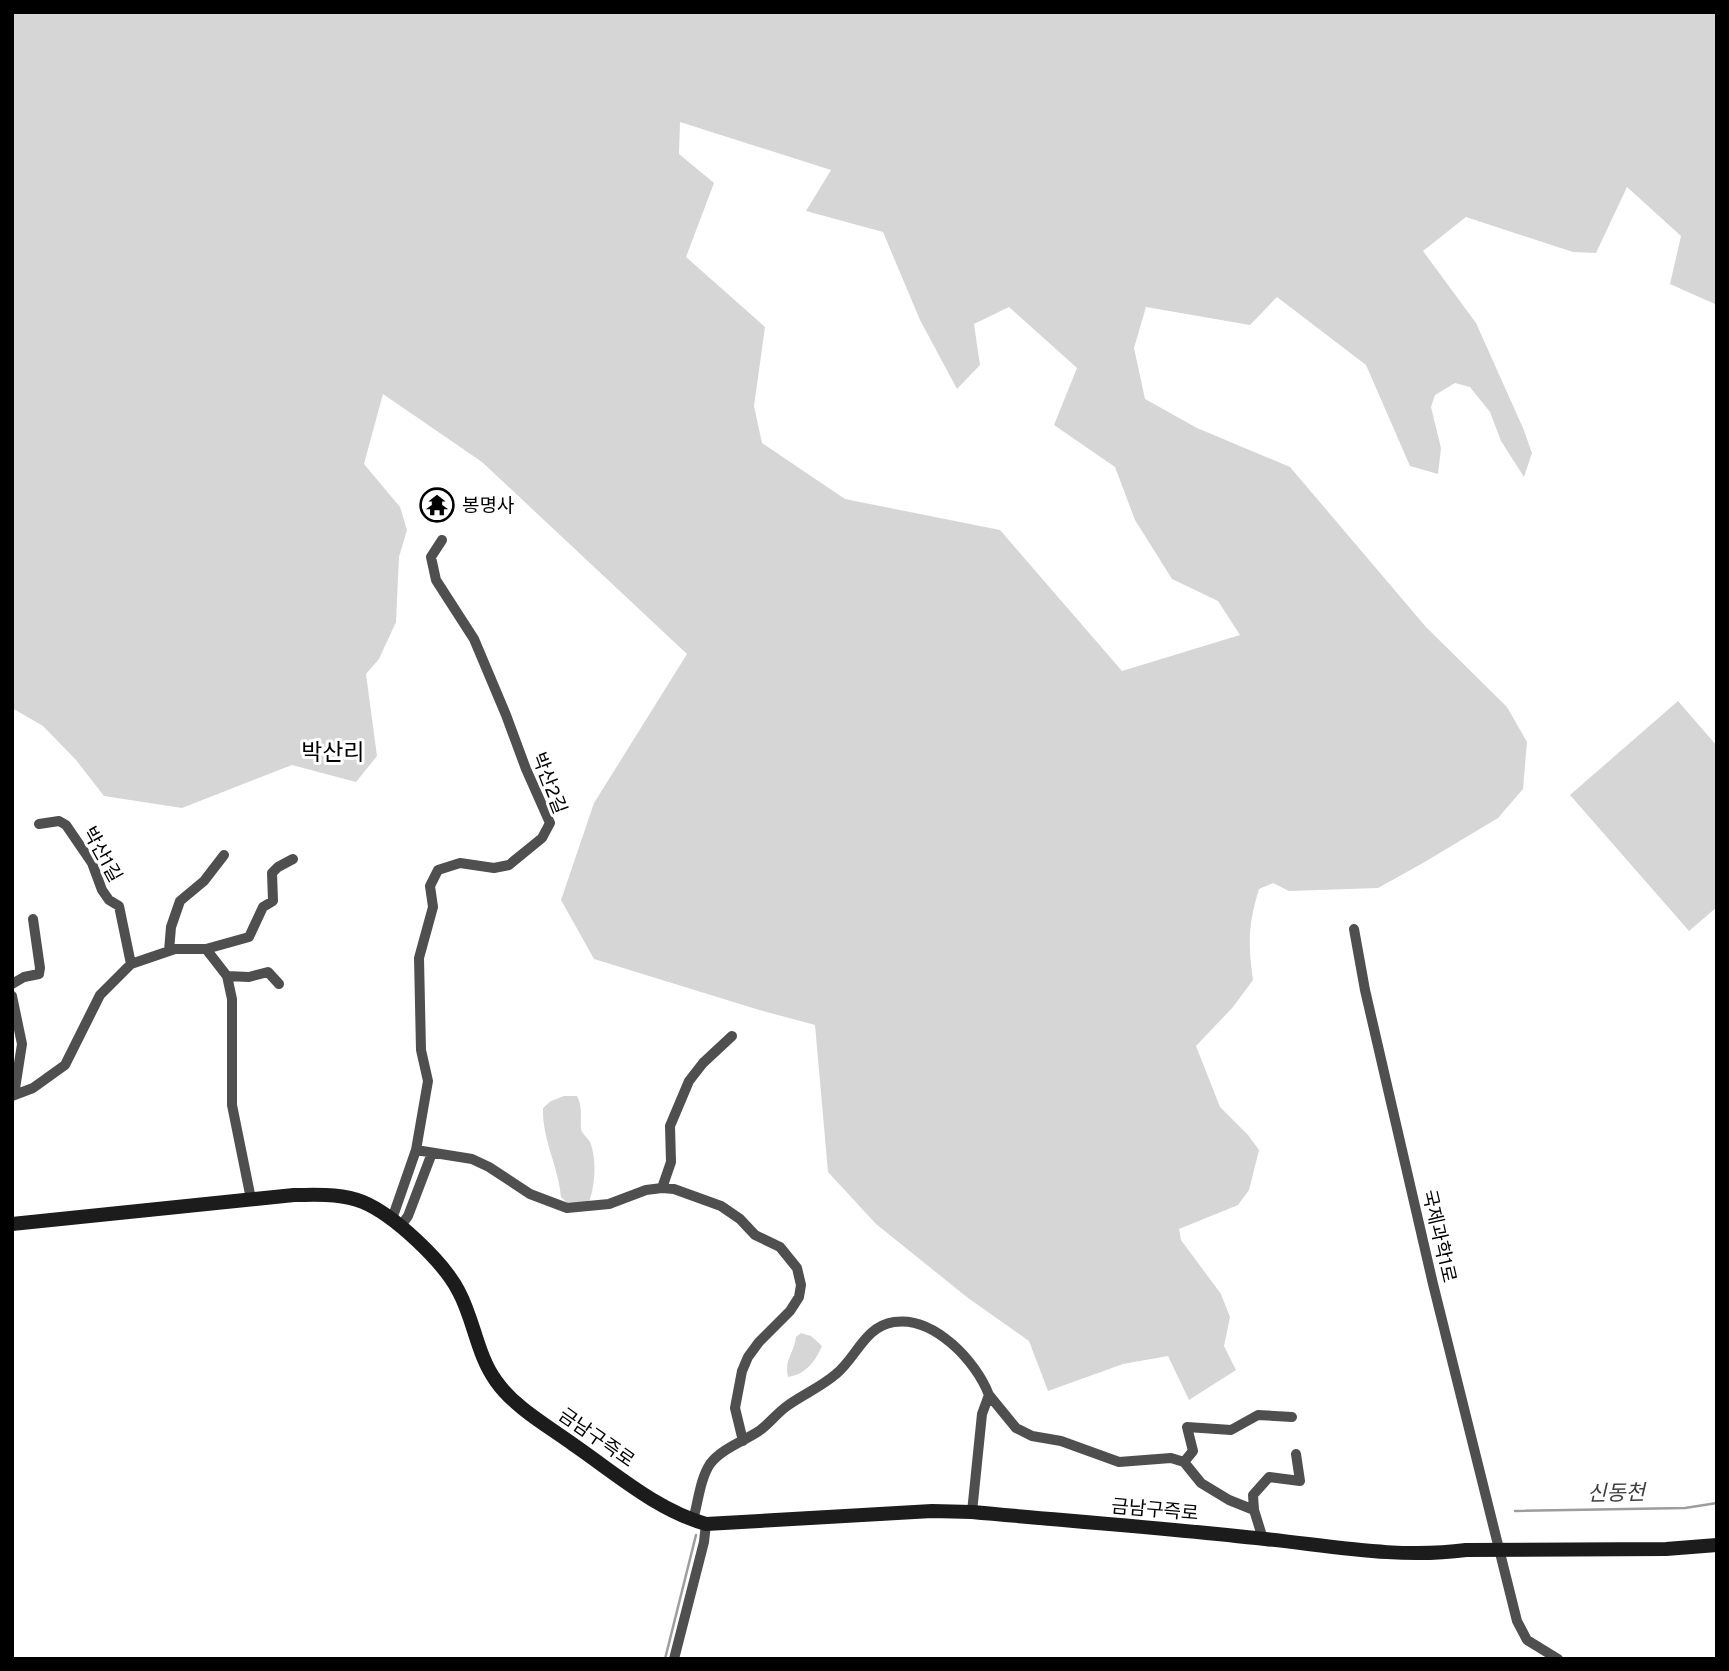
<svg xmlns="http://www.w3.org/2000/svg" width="1729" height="1671" font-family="Overpass,'Noto Sans KR',sans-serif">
<rect width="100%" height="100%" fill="#fff"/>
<!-- green -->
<path fill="#d6d6d6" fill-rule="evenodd" d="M12,12H1717V305L1670,284L1681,236L1627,187L1596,253L1573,252L1466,217L1423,251L1476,323L1523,428L1532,453L1524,477L1501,441L1490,412L1470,387L1455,383L1435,395L1431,407L1441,448L1438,474L1410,466L1366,365L1277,297L1250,325L1146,307L1134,348L1145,399L1197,428L1290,467L1426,627L1507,707L1527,742L1523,789L1498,818L1423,863L1378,888L1289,891L1273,883L1259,889C1248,925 1248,943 1253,980L1233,1007L1196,1046L1220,1107L1248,1135L1259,1150L1249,1190L1238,1205L1179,1229L1181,1240L1221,1294L1230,1317L1224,1346L1236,1370L1189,1400L1168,1356L1123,1364L1048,1391L1029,1341L968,1298L876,1224L828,1172L815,1025L756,1009L594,959L561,900L594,803L687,654L482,462L383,394L364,464L400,507L407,530L399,557L396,622L379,659L366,674L377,756L356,782L292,765L182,808L104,796L76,760L43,726L12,708ZM680,122L831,170L806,211L883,232L920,320L957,389L980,365L974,324L1009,307L1077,368L1054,425L1115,467L1135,520L1172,579L1218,601L1240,635L1122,671L1000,530L845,499L762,443L754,406L765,327L686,257L714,183L679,154Z
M1678,701L1717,746V907L1689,931L1570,795Z
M564,1096H577C583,1107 580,1117 581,1129C582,1134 587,1137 590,1142C597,1158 595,1187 589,1202L567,1203L561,1197C558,1165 542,1139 543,1108L551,1101Z
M801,1333L811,1336L822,1346C815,1362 806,1374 788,1377C784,1359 794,1354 796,1337Z"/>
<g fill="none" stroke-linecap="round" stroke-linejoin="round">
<!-- stream -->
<path stroke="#9d9d9d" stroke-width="2.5" d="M1515,1511L1685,1508L1717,1503
M665,1659L696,1535"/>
<!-- street -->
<path stroke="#4f4f4f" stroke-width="10" d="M39,824L59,821L66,825L92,863L102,890L109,900L119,906L131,964
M1354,929L1365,990L1433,1284L1517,1621L1527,1640L1558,1659
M206,949L249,937L263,907L273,901L272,873L278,867L293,859
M169,951L171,927L180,901L204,881L224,855
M227,976L249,977L268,972L279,984
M12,984L24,977L39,974L40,968L33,919
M12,996L22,1044L14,1095
M12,1096L33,1088L65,1065L100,995L131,964L175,949H206L227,976L232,999V1105L251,1199
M416,1150L472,1159L489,1167L530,1194L567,1208L609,1204L646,1190L662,1188L674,1189L721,1206L740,1219L755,1235L780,1247L797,1268L801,1285L799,1297L790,1311L759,1342L748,1357L742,1371L735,1408L743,1441
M662,1188L671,1162L670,1126L689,1081L703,1063L732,1036
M392,1219L416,1150L428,1081L421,1050L419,958L433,907L430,886L438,870L460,863L494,868L509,865L542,838L550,823L526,769L506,715L474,639L436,580L431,557L442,540
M400,1227L408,1216L432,1153
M989,1395L1016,1428L1032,1436L1061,1441L1119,1462L1171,1458L1184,1462
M1184,1462L1193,1451L1187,1427L1231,1430L1258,1415L1292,1417
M1184,1462L1201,1483L1229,1500L1254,1510L1263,1539
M1254,1510L1253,1495L1269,1477L1300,1481L1296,1454
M693,1520C698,1503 700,1479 710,1464C721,1449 744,1441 759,1431C769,1424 776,1414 787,1406C802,1395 821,1387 836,1374C856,1358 865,1326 894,1322C934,1316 976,1361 989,1395L982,1414L972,1512
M674,1659L704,1542L706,1524"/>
<!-- secondary -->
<path stroke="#1c1c1c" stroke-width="14" d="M12,1224L294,1195C317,1195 341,1193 363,1202C394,1215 444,1262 459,1292C474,1320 477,1355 496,1381C515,1408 548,1426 574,1445C616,1474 657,1510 706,1524L932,1511L972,1512C1070,1521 1167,1528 1265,1539C1332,1546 1399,1559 1466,1550L1666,1549L1717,1545"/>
</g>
<!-- icons -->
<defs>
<symbol id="temple-ring" viewBox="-11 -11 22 22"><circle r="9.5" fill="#fff" stroke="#000" stroke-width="1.5"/><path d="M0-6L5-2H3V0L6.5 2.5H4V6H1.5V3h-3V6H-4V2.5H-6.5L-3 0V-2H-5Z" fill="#000"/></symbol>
</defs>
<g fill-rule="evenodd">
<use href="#temple-ring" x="418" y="486" width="38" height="38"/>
</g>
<g text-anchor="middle" stroke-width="6" stroke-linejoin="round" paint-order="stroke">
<!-- poi labels -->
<g font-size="19" fill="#000" stroke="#fff" text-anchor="start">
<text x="462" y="512">봉명사</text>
</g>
<!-- street labels -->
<g font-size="19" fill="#000" stroke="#fff">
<text transform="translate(550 783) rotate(69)" y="7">박산2길</text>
<text transform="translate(103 854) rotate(61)" y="7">박산1길</text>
<text transform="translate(1440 1236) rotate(77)" y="7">국제과학1로</text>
<text transform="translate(597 1437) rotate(35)" y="7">금남구즉로</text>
<text transform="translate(1155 1509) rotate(5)" y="7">금남구즉로</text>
</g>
<!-- water labels -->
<g font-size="21" font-style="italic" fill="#3e3e3e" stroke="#fff">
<text transform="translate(1616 1493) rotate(-1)" y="7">신동천</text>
</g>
<!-- quarter labels -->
<g font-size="23" fill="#000" stroke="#fff">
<text x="333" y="760">박산리</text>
</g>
</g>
<!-- border -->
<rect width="1729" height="1671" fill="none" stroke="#000000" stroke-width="28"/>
</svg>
